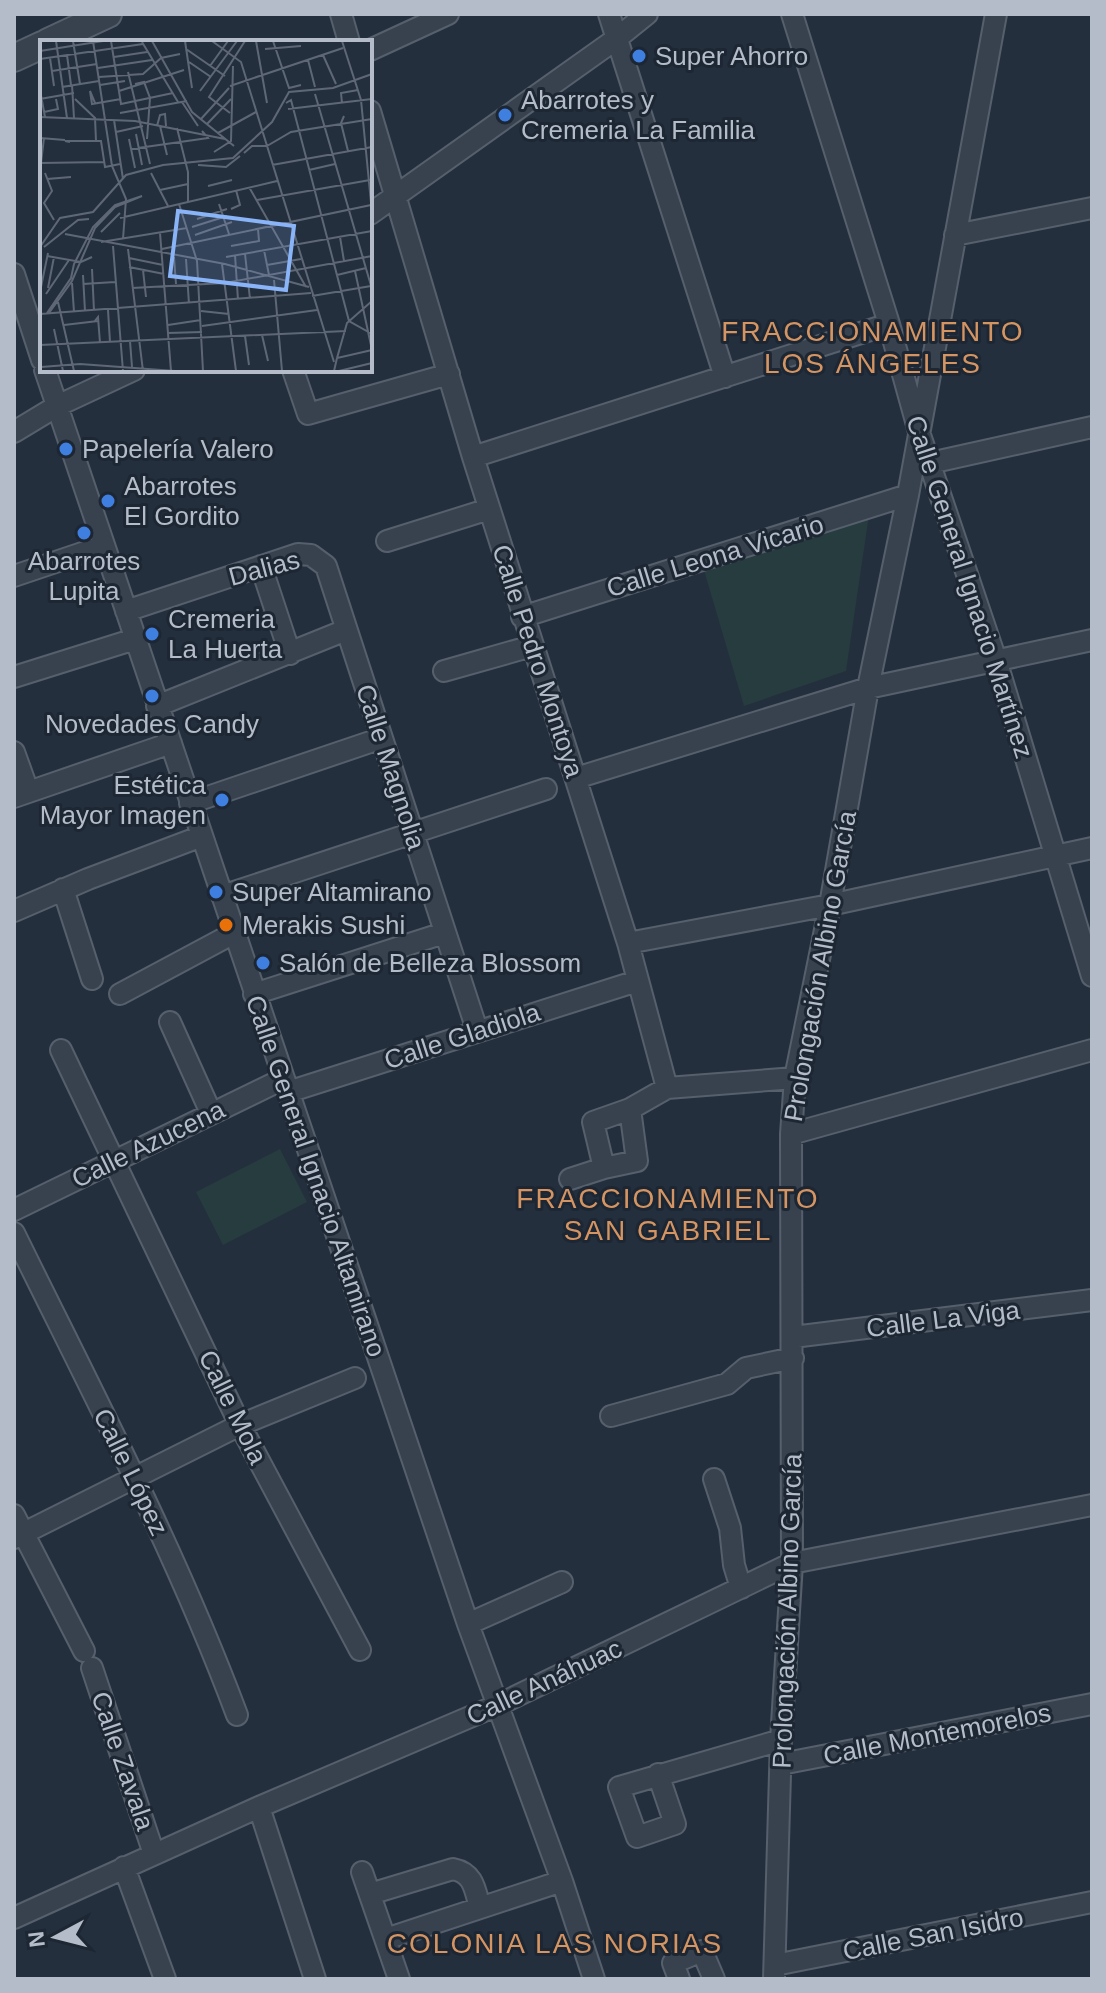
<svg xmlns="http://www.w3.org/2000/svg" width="1106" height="1993" font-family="Arial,sans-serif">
<rect width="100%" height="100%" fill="#242f3e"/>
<!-- green -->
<path fill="#263c3f" d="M869,515L846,671L744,706L703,567Z
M280,1149L307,1202L223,1245L196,1192Z"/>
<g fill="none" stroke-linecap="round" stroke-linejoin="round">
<defs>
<path id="minor" d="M341,14L349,42
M609,14L725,377
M792,14L889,324L919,432L996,660L1092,976
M370,50L448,14
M370,111L473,457L628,943L667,1088
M370,214L616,39L647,14
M955,235L1092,208
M14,274L42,360
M45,370L468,1624L562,1881L594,1979
M293,370L308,414L449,374
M14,432L57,406L134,370
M473,457L889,324
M930,463L1092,427
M387,541L489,509
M261,566L290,654
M14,576L103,546
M126,611L298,554L311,555L326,566L477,1030
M522,617L908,495
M444,671L532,646
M14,677L135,639
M157,706L346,630
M14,752L28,791
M576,778L868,688L1092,640
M14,797L171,743
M190,803L382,738
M63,889L92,979
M222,896L546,789
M14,911L88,879L202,836
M628,943L830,905L1092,848
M120,994L234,933
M254,994L444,933
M170,1022L211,1113
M61,1050L240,1425L360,1650
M288,1092L637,981
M791,1134L1092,1050
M604,1168L593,1122L630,1109L667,1088L795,1078
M570,1179L604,1168L637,1161L630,1109
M14,1210L283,1079
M14,1233C92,1392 175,1549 237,1715
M793,1337L1092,1300
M611,1416L727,1384L746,1368L793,1358
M714,1479L730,1528L734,1565L741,1588
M14,1515L84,1651
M14,1538L240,1425L355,1378
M468,1624L562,1582
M92,1668L154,1854
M781,1764L1092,1704
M658,1774L675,1824L637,1837L619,1787L781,1740
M259,1807L315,1979
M124,1867L165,1979
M362,1872L399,1979
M370,1894L453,1869C474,1873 475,1890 480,1908
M14,1918L259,1807L498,1705L792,1563L1092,1505
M386,1939L562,1881
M775,1965L1092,1902
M679,1979L673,1963L702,1951L714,1979
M774,1979L781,1740L792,1563L791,1134L795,1078L830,905L868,688L908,495L996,14"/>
<path id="tertiary" d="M48,42L108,14
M14,58L42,45"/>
</defs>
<!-- minor casing -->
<use href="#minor" stroke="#565f6c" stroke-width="24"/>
<!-- tertiary casing -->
<use href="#tertiary" stroke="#565f6c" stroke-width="30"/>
<!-- minor -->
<use href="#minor" stroke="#38414e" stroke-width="20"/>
<!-- tertiary -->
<use href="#tertiary" stroke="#38414e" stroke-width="26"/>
</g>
<!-- markers -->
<g fill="#3f7fe0" stroke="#1d2633" stroke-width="3">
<circle cx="639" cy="56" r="8"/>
<circle cx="505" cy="115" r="8"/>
<circle cx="66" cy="449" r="8"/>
<circle cx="108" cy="501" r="8"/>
<circle cx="84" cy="533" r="8"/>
<circle cx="152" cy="634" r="8"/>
<circle cx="152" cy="696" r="8"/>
<circle cx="222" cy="800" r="8"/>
<circle cx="216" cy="892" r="8"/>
<circle cx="263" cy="963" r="8"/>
</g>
<circle fill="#e8710a" stroke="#1d2633" stroke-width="3" cx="226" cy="925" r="8"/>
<g text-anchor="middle" stroke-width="6" stroke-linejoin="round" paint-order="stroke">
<!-- poi labels -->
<g font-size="26" fill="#b4bcc9" stroke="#1d2633" text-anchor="start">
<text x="655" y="65">Super Ahorro</text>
<text x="521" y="109">Abarrotes y<tspan x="521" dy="30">Cremeria La Familia</tspan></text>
<text x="82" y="458">Papelería Valero</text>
<text x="124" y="495">Abarrotes<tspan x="124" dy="30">El Gordito</tspan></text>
<text x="84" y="570" text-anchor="middle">Abarrotes<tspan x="84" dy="30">Lupita</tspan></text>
<text x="168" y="628">Cremeria<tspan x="168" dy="30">La Huerta</tspan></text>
<text x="152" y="733" text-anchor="middle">Novedades Candy</text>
<text x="206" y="794" text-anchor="end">Estética<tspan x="206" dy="30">Mayor Imagen</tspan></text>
<text x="232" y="901">Super Altamirano</text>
<text x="242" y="934">Merakis Sushi</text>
<text x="279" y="972">Salón de Belleza Blossom</text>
</g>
<!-- street labels -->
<g font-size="26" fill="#b4bcc9" stroke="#1d2633">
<text transform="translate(715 556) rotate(-17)" y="9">Calle Leona Vicario</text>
<text transform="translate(264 568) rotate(-15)" y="9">Dalias</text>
<text transform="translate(970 587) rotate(72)" y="9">Calle General Ignacio Martínez</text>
<text transform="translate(538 661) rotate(72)" y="9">Calle Pedro Montoya</text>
<text transform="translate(391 767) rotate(72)" y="9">Calle Magnolia</text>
<text transform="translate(820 966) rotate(-80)" y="9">Prolongación Albino García</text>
<text transform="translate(462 1036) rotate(-18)" y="9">Calle Gladiola</text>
<text transform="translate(148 1144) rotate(-26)" y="9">Calle Azucena</text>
<text transform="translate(316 1176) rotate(71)" y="9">Calle General Ignacio Altamirano</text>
<text transform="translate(943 1319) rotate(-7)" y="9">Calle La Viga</text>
<text transform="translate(233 1407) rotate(64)" y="9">Calle Mola</text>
<text transform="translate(131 1472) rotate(64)" y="9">Calle López</text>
<text transform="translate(787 1611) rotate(-88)" y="9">Prolongación Albino García</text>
<text transform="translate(544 1682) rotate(-25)" y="9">Calle Anáhuac</text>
<text transform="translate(937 1734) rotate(-11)" y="9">Calle Montemorelos</text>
<text transform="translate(123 1761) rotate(71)" y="9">Calle Zavala</text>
<text transform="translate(933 1934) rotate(-11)" y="9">Calle San Isidro</text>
</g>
<!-- neighbourhood labels -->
<g font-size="28" letter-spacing="2" fill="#d59563" stroke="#1d2633">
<text x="873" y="341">FRACCIONAMIENTO<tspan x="873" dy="32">LOS ÁNGELES</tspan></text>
<text x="668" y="1208">FRACCIONAMIENTO<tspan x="668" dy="32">SAN GABRIEL</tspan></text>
<text x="555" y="1953">COLONIA LAS NORIAS</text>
</g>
</g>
<!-- overview -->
<g transform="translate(40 40)">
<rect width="332" height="332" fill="#242f3e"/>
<path fill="none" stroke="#5e6776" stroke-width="2" d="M16,1L27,78M33,1L40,44M53,1L72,126L86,159L83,199M71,1L81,64L133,53M112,1L152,72L194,106M145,1L152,48M172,1L201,22L294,322M216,1L227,63M233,1L249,48L261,45M302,1L321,60L332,173M102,2L138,62M146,9L185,36M225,9L261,6M0,11L63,1M27,15L31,45M283,15L296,44M74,17L107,12M10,18L14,46M0,19L103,4M268,20L275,47M149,22L171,37M170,26L188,1M58,28L112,20M12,31L57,24M88,32L110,124M59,37L103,34L121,18L140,14M95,44L104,42L110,58L107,99M32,45L34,78M60,45L85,41M190,46L303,8M22,47L59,41M0,50L5,77M79,51L144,30M160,51L197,1M275,54L332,249M0,59L34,53M35,59L55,78L56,101M142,62L158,86M55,63L50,51L52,64L81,59M246,63L251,60L309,281L332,294M302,63L301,53L318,50M248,69L332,59M4,72L18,69L16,59M80,73L147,61M190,73L169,57L205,1M304,76L301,83L308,111M0,77L95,81L185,99M161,79L189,48M74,80L83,139M167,84L191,59M117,86L120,75L125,74L126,86M120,86L127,115M137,88L148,132V162M76,92L103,86M178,93L216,72M96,94L102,125M0,98L25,100M4,98L1,123L64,122M89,99L95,128M30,102L25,101H61L65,127L80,124M227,106L251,92L332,79M91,109L168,98L162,91M174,112L191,101L193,26M204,113L212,106H227M158,125L186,127L200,116M232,125L332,107M269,130L295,124M5,133L12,151L4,163L14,180M111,133L128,166M7,139L31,137M168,146L192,140M209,147L266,247M120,150L148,144M217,160L330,140M139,164L157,221L163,331M179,164L189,194M191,169L200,165L196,150M80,178L237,141M157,179L187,169M152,187L187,176M61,192L80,173M120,193L131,331M25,194L185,224L269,247M155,195L192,182M300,197L304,221M61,202L147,188M73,206L83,331M191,206L219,201L218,189M0,207L20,178L53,172L86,135L123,125L193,118L232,82L249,52L293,48L332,34M4,207L38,180L49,179M88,209L103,331M122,209L331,165M224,210L229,235M205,214L210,259M195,215L198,260M7,216L41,222L52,217M134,217L136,244M186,217L332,191M89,218L123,225M146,219L149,264M182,224L196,331M227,225L261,219M89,227L124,234M52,229L54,271M103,230L106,257M315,231L332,310M43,235L45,271M297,235L326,228M234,240L242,331M32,243L34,272M43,244L75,242M8,248L14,217M92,248L185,243L332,216M0,252L8,213M6,254L29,220M272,256L331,246M18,262L34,331M68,270L70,302M161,271L189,274M7,273L31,238L34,224L53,187L75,165L102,156L75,167L55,188L32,241L9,273M0,274L271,253M54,282L58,277L60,303M24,285L58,281M128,285L161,280M162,286L277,270M14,289L23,331M128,293L162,292M222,295L228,321M205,296L209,325M90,301L92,327M0,305L306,291M297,318L307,283L332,261M1,327L40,324L135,331M294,331L297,318L332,310M299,331L332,323"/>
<path fill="#8ab4f8" fill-opacity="0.15" stroke="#8ab4f8" stroke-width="4" d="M138,171L254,186L246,250L130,236Z"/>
<rect width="332" height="332" fill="none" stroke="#b4bcc9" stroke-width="4"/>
</g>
<!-- border -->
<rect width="1106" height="1993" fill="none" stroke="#b4bcc9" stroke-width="32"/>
<!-- north arrow -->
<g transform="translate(56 1937) rotate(263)" stroke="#1d2633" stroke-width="6" paint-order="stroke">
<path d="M0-6L14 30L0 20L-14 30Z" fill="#b4bcc9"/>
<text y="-12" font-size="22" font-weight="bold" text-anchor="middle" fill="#b4bcc9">N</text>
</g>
</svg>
